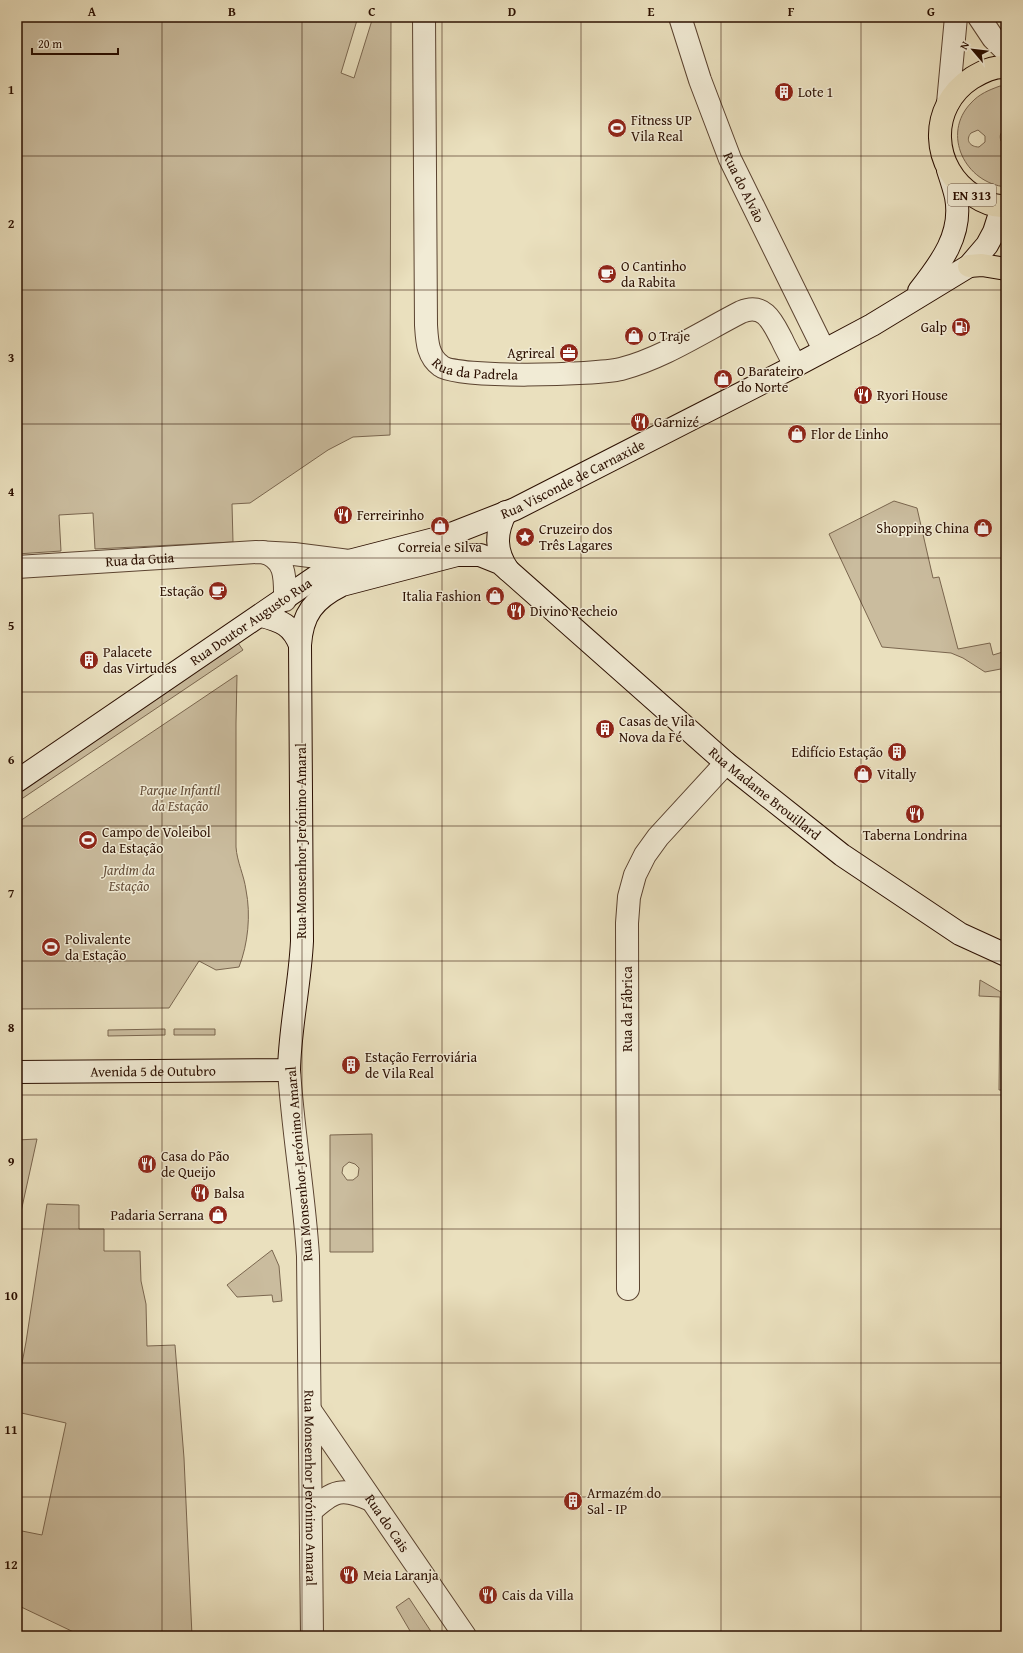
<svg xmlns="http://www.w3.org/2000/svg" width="1023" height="1653" font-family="'Gentium Book Plus',serif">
<rect width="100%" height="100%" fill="#eae0be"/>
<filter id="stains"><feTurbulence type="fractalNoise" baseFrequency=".005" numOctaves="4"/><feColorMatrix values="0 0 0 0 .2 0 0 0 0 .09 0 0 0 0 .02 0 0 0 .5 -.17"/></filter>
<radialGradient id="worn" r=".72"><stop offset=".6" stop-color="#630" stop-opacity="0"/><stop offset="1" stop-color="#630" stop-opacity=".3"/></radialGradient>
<!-- green -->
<path fill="#cabc9e" stroke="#7a664f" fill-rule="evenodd" d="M17,17H358L341,73L354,78L373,17H391L390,435L353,437L328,450L250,503L232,504L233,542L95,549L93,513L59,515L61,551L17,554Z
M1000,86H1006V129C1001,131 999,135 1001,141L1006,145V187C965,183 941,134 971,103C979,94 989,90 1000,86ZM978,130L985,136V142L979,147C970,147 965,140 971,133Z
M894,501L917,508L933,578L939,577L958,649L990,643L993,655L1006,651V668L985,672L963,658L951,653L882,647L829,534Z
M238,643L243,650L17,802V791Z
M237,675L236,723V847C237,862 244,875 246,890C251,915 248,944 239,967L216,970L199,961L169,1008L17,1009V823Z
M980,980L1006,995V1090H999L1000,997L979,996Z
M165,1029V1035L108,1036V1030Z
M174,1029H215V1035H174Z
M372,1134L373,1252H330V1135ZM349,1162L355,1164L359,1168L358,1176L353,1180H347L342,1173L343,1167Z
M37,1139L17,1230V1140Z
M47,1204L79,1205V1229H104V1251H140L141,1281L146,1304L147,1346L175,1345L184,1458L192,1636H82L17,1605V1530L42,1535L66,1423L17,1412V1390L26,1342Z
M272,1250L279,1266L282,1301L273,1302L272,1295L237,1297L227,1285Z
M409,1598L434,1636H413L396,1607Z"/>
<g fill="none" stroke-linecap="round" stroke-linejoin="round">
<defs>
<g id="minor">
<path id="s1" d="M424,17L426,325C427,340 427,356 441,366C457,379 596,375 621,369C663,358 702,332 741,312C765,302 773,323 782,340C786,349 791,357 795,366"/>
<path id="s2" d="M680,17L700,80L730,159L824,350"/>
<path d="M263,552C287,559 285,579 285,600"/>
<path id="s3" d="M17,567L256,552L294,554L349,561"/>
<path id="s4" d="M289,1070C293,1132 304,1193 308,1256L312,1636"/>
<path d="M628,1289L627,923L629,897L635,875L645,855L658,837L726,763"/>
<path id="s5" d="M310,1410L465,1636"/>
<path d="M311,1511C334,1490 342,1487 371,1500"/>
</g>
<path id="tertiary" d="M979,17L993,38L1006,51
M948,103L956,17"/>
<g id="secondary">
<path d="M919,291C941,263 963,234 956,197C954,188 951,179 948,170"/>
<path d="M506,512C495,533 495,551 508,570"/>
<path d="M262,616C281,621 292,625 300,645"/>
<path id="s6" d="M17,781L326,570L349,561L446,536L515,509L795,366L872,325L969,266L987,245L994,232L1002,207"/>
<path id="s7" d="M17,1072L289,1070C290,1026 300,984 302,941L300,645C302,614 314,599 342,585L457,555H480L500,563L726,763L842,855L960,934L1006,955"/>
</g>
<path id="primary" d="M1006,67C993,66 982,72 972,78C927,107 931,169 974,196C983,202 995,207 1006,206
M969,266L982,265L1006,269"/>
</defs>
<!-- minor casing -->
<use href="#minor" stroke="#5b4330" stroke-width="24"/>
<!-- tertiary casing -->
<use href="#tertiary" stroke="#5b4330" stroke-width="24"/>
<!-- secondary casing -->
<use href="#secondary" stroke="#2b0f00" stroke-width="24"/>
<!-- primary casing -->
<use href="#primary" stroke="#2b0f00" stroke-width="24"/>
<!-- minor -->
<use href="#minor" stroke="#f1ebd5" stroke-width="22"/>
<!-- tertiary -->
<use href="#tertiary" stroke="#f1ebd5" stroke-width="22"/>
<!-- secondary -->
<use href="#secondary" stroke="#f1ebd5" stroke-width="22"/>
<!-- primary -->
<use href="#primary" stroke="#eae0be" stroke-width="22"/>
</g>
<!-- grid -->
<path fill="none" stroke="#2b0f00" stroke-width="1" stroke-opacity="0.55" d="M162,17V1636M302,17V1636M442,17V1636M581,17V1636M721,17V1636M861,17V1636M17,156H1006M17,290H1006M17,424H1006M17,558H1006M17,692H1006M17,826H1006M17,961H1006M17,1095H1006M17,1229H1006M17,1363H1006M17,1497H1006"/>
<!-- icons -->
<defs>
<symbol id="building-disc" viewBox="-11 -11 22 22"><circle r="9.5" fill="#8f2418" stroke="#f1ebd5"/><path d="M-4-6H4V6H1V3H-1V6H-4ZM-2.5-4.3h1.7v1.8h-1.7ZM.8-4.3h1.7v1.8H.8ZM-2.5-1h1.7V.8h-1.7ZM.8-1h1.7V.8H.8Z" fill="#fff"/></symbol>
<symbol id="stadium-disc" viewBox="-11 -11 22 22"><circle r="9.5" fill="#8f2418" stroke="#f1ebd5"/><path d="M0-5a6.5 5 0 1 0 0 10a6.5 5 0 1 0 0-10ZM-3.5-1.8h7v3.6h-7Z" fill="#fff"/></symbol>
<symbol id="cafe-disc" viewBox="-11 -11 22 22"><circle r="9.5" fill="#8f2418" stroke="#f1ebd5"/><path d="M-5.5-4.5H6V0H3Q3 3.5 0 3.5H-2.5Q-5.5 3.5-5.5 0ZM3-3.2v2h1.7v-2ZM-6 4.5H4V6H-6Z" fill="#fff"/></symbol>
<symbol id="fuel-disc" viewBox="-11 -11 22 22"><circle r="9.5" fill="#8f2418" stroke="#f1ebd5"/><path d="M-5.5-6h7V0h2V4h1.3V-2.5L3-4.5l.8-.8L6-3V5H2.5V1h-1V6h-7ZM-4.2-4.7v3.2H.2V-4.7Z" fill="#fff"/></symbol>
<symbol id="shop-disc" viewBox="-11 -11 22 22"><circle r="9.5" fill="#8f2418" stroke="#f1ebd5"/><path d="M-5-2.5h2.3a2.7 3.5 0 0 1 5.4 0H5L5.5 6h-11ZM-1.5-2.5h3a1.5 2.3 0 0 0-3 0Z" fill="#fff"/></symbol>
<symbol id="office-disc" viewBox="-11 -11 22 22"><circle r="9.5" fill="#8f2418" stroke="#f1ebd5"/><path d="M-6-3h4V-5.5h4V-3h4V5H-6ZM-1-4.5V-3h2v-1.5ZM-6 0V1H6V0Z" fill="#fff"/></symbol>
<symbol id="restaurant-disc" viewBox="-11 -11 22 22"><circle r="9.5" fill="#8f2418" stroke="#f1ebd5"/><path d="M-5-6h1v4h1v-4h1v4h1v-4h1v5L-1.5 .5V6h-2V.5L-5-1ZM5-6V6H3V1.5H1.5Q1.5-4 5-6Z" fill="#fff"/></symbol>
<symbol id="sight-disc" viewBox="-11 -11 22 22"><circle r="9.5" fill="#8f2418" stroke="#f1ebd5"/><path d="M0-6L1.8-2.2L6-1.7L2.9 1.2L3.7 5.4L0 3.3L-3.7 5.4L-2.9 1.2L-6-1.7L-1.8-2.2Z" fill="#fff"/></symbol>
</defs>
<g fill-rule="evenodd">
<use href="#building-disc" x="773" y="81" width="22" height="22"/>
<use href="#stadium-disc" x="606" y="117" width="22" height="22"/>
<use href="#cafe-disc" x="596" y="263" width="22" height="22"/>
<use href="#fuel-disc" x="950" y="316" width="22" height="22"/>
<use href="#shop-disc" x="623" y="325" width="22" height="22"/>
<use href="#office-disc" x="558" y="342" width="22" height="22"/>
<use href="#shop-disc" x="712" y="368" width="22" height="22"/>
<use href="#restaurant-disc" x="852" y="384" width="22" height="22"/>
<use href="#restaurant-disc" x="629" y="411" width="22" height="22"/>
<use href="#shop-disc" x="786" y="423" width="22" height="22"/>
<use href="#restaurant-disc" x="332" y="504" width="22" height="22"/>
<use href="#shop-disc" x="429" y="515" width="22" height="22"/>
<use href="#shop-disc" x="972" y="517" width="22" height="22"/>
<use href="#sight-disc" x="514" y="526" width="22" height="22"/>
<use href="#cafe-disc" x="207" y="580" width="22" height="22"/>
<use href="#shop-disc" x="484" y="585" width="22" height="22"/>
<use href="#restaurant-disc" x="505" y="600" width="22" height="22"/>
<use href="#building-disc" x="78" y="649" width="22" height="22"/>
<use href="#building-disc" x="594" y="718" width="22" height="22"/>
<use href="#building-disc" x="886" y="741" width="22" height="22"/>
<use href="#shop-disc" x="852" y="763" width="22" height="22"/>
<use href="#restaurant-disc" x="904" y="803" width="22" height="22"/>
<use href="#stadium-disc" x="77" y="829" width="22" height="22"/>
<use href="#stadium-disc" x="40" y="936" width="22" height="22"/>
<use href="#building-disc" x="340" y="1054" width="22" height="22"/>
<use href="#restaurant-disc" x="136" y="1153" width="22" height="22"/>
<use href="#restaurant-disc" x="189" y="1182" width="22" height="22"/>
<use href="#shop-disc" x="207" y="1204" width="22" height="22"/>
<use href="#building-disc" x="562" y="1490" width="22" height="22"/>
<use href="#restaurant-disc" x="338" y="1564" width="22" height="22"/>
<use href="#restaurant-disc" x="477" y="1584" width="22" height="22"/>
</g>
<g text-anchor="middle" stroke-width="3" stroke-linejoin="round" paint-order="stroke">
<!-- shield labels -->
<rect fill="#f1ebd5" stroke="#665140" stroke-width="1" x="948" y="184" width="48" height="22" rx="3"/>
<g font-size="13" font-weight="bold" fill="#2b0f00">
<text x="972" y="200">EN 313</text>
</g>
<!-- poi labels -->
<g font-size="14" fill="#2b0f00" stroke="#f1ebd5" text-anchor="start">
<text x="798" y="97">Lote 1</text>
<text x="631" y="125">Fitness UP<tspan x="631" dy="16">Vila Real</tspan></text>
<text x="621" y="271">O Cantinho<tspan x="621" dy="16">da Rabita</tspan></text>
<text x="947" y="332" text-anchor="end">Galp</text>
<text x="648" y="341">O Traje</text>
<text x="555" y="358" text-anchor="end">Agrireal</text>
<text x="737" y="376">O Barateiro<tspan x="737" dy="16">do Norte</tspan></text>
<text x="877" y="400">Ryori House</text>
<text x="654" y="427">Garnizé</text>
<text x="811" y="439">Flor de Linho</text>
<text x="357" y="520">Ferreirinho</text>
<text x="969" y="533" text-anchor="end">Shopping China</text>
<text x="539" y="534">Cruzeiro dos<tspan x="539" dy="16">Três Lagares</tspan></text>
<text x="440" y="552" text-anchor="middle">Correia e Silva</text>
<text x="204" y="596" text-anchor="end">Estação</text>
<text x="481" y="601" text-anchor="end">Italia Fashion</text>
<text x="530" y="616">Divino Recheio</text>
<text x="103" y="657">Palacete<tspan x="103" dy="16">das Virtudes</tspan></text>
<text x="619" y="726">Casas de Vila<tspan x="619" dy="16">Nova da Fé</tspan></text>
<text x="883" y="757" text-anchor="end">Edifício Estação</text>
<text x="877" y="779">Vitally</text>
<text x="102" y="837">Campo de Voleibol<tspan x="102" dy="16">da Estação</tspan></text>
<text x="915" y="840" text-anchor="middle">Taberna Londrina</text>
<text x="65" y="944">Polivalente<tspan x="65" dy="16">da Estação</tspan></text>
<text x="365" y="1062">Estação Ferroviária<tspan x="365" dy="16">de Vila Real</tspan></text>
<text x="161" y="1161">Casa do Pão<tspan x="161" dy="16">de Queijo</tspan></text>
<text x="214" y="1198">Balsa</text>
<text x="204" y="1220" text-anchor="end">Padaria Serrana</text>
<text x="587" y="1498">Armazém do<tspan x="587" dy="16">Sal - IP</tspan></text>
<text x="363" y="1580">Meia Laranja</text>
<text x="502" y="1600">Cais da Villa</text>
</g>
<!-- street labels -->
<g font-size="14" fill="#2b0f00" stroke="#f1ebd5">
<text dy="5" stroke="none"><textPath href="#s2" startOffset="182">Rua do Alvão</textPath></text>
<text dy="5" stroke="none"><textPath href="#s1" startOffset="388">Rua da Padrela</textPath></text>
<text dy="5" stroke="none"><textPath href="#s6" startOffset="638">Rua Visconde de Carnaxide</textPath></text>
<text dy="5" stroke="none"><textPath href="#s3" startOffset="123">Rua da Guia</textPath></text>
<text dy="5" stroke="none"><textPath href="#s6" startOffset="283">Rua Doutor Augusto Rua</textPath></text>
<text dy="5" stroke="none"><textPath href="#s7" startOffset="1290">Rua Madame Brouillard</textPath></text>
<text transform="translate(301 841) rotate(-90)" y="5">Rua Monsenhor Jerónimo Amaral</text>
<text transform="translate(627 1009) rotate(-90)" y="5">Rua da Fábrica</text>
<text dy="5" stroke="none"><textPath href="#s7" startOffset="136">Avenida 5 de Outubro</textPath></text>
<text transform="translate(299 1164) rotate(-95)" y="5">Rua Monsenhor Jerónimo Amaral</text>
<text dy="5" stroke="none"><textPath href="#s4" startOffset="419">Rua Monsenhor Jerónimo Amaral</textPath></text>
<text dy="5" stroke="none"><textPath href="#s5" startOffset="137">Rua do Cais</textPath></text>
</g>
<!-- park labels -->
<g font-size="14" font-style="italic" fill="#634c37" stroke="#f1ebd5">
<text x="180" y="795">Parque Infantil<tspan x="180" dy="16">da Estação</tspan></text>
<text x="129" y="875">Jardim da<tspan x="129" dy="16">Estação</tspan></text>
</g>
</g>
<!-- margin -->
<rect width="1023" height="1653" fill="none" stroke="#eae0be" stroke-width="44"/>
<!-- north arrow -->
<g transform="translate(973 50) rotate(298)" stroke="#f1ebd5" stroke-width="3" paint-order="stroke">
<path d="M0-3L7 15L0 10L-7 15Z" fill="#2b0f00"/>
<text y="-6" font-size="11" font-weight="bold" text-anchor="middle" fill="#2b0f00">N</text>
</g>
<!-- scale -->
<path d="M32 48v6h86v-6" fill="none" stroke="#2b0f00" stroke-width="2"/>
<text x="38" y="48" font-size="12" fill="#2b0f00" stroke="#f1ebd5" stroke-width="3" paint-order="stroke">20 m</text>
<rect x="22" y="22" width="979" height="1609" fill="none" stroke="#2b0f00" stroke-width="1.5"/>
<g font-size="13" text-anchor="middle" font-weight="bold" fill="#2b0f00">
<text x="92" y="16">A</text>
<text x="232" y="16">B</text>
<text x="372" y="16">C</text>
<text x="512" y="16">D</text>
<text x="651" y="16">E</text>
<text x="791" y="16">F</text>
<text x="931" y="16">G</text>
<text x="11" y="94">1</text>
<text x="11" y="228">2</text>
<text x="11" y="362">3</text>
<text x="11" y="496">4</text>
<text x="11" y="630">5</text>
<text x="11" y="764">6</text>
<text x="11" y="898">7</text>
<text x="11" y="1032">8</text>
<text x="11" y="1166">9</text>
<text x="11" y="1300">10</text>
<text x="11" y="1434">11</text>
<text x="11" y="1569">12</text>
</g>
<rect width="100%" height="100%" filter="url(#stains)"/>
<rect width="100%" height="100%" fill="url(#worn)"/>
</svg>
